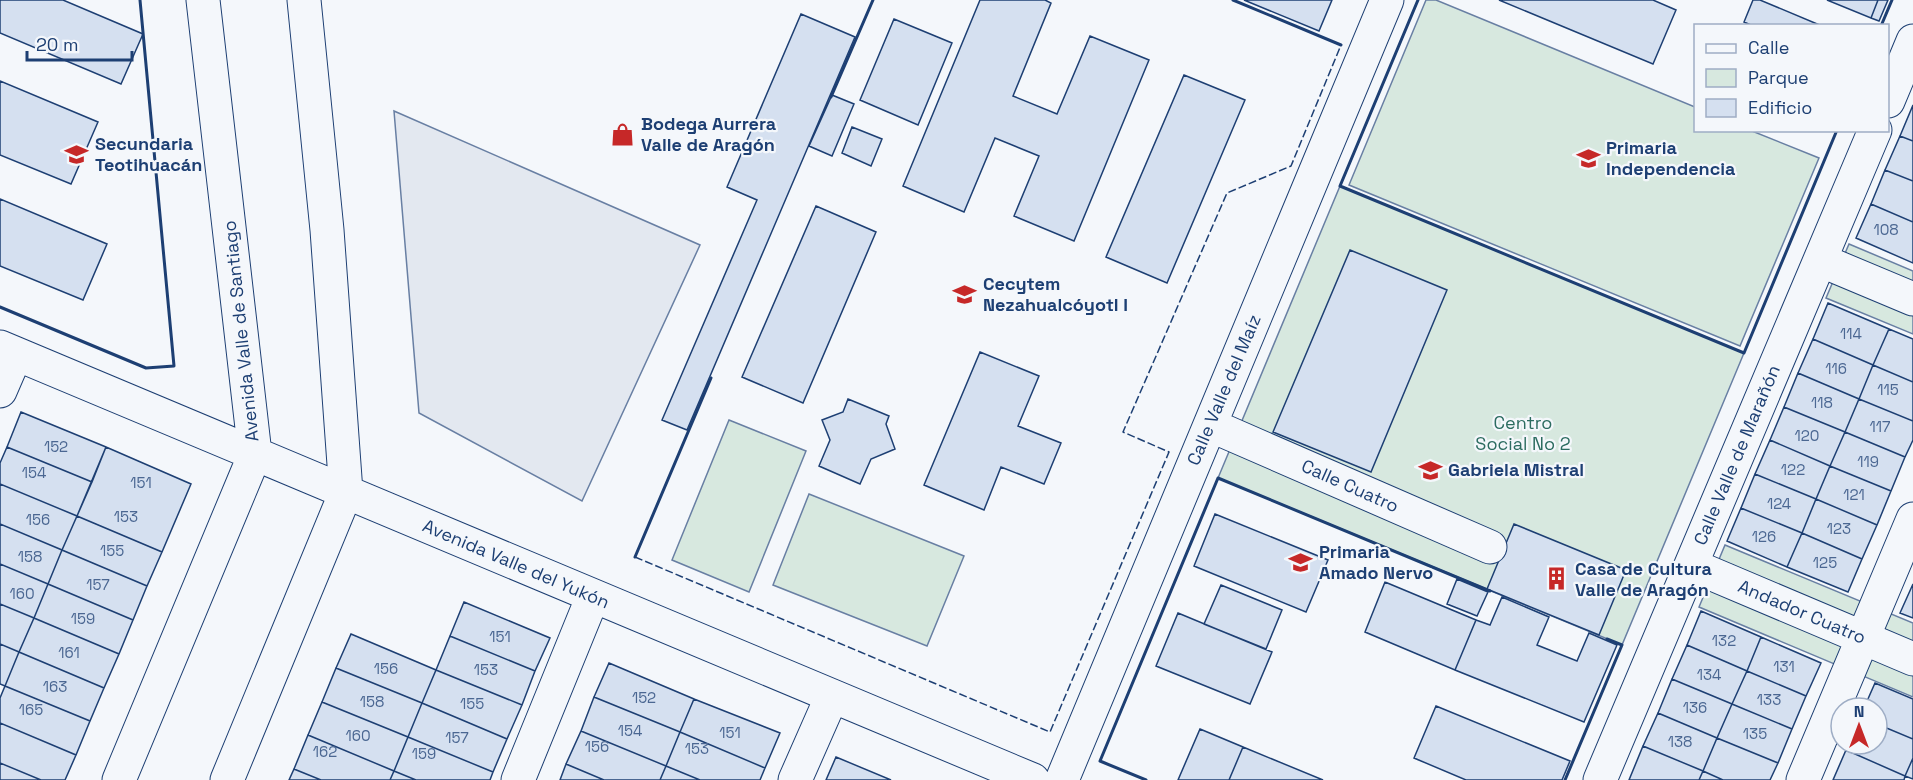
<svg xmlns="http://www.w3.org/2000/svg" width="1913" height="780" font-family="'Space Grotesk',sans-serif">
<rect width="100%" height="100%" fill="#f4f7fb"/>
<!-- green -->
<path fill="#d7e8df" stroke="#687fa3" stroke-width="1.5" d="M1426,0H1436L1695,107L1696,130L1752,131L1819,158L1740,346L1349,185Z
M1340,186L1744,353L1622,645L1218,478Z
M1849,244L1913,271V334L1826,298Z
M729,420L806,451L749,592L672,560Z
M809,494L964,556L927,646L773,585Z
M1725,545L1913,623V697L1699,607Z"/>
<!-- parking -->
<path fill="#e3e8f0" stroke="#687fa3" stroke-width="1.5" d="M394,111L700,245L582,501L419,413Z"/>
<!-- building -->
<path fill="#d5e0f0" stroke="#1d3f73" stroke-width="1.5" d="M0,0H63L143,34L121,84L0,33Z
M980,0H1045L1051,3L1013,96L1057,114L1090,36L1149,60L1074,241L1014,216L1039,156L995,138L964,212L903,186Z
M1244,0H1332L1319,31Z
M1499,0H1653L1676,10L1653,64Z
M1753,0H1760L1822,26H1753L1744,22Z
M1827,0H1878L1871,18Z
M1878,0H1888L1879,21L1871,18Z
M801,14L855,37L687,430L662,420L757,200L727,187Z
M894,19L952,43L918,125L860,100Z
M1184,75L1245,100L1167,283L1106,257Z
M0,81L98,122L71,184L0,155Z
M832,95L854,104L832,156L809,146Z
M1913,105V141L1900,136Z
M852,127L882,139L871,166L842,153Z
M1900,136L1913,141V181L1885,170Z
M1885,170L1913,181V222L1871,204Z
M0,199L107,244L83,300L0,266Z
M1871,204L1913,222V263L1856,238Z
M816,206L876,232L803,403L742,377Z
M1350,250L1447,290L1371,472L1273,432Z
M1828,303L1889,329L1873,365L1813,339Z
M1889,329L1913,339V382L1873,365Z
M1813,339L1873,365L1859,399L1798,373Z
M980,352L1039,376L1018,426L1061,443L1044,484L1001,467L984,510L924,485Z
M1873,365L1913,382V421L1859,399Z
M1798,373L1859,399L1845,432L1784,407Z
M848,399L889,416L886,424L895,449L871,459L860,484L819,466L830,440L822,420L843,412Z
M1859,399L1913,421V440L1905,457L1845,432Z
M1784,407L1845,432L1830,466L1770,440Z
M21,412L106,447L92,482L7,447Z
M1845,432L1905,457L1891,491L1830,466Z
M1770,440L1830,466L1816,499L1755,474Z
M7,447L92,482L77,516L0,484V463Z
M106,447L191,484L162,552L77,516Z
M1830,466L1891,491L1877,525L1816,499Z
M1755,474L1816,499L1802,533L1741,508Z
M0,484L77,516L62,550L0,524Z
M1816,499L1877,525L1862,559L1802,533Z
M1741,508L1802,533L1787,567L1727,541Z
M1215,514L1328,560L1306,612L1194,566Z
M77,516L162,552L147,586L62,550Z
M0,524L62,550L48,584L0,564Z
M1514,524L1626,570L1599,635L1487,589Z
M1802,533L1862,559L1848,592L1787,567Z
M62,550L147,586L133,620L48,584Z
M0,564L48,584L34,618L0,604Z
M1457,579L1488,592L1477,616L1447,604Z
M1385,582L1476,620L1455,670L1365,632Z
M48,584L133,620L119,654L34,618Z
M1913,584V618L1900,613Z
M1221,585L1282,610L1266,649L1204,624Z
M1502,597L1549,617L1537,645L1577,661L1589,633L1617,645L1584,722L1455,670L1476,620L1490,625Z
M464,602L550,638L535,671L450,636Z
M0,604L34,618L19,652L0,644Z
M1701,611L1761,637L1747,671L1687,645Z
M1178,613L1272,652L1250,704L1156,666Z
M34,618L119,654L104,688L19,652Z
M351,634L436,670L422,703L336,668Z
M450,636L535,671L522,705L436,670Z
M1761,637L1821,663L1806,696L1747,671Z
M0,644L19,652L5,686L0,684Z
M1687,645L1747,671L1732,704L1672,679Z
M19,652L104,688L90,721L5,686Z
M609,663L694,699L680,732L594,697Z
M336,668L422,703L408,737L322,702Z
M436,670L522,705L507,739L422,703Z
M1747,671L1806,696L1792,729L1732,704Z
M1672,679L1732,704L1717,738L1658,713Z
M1875,683L1913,699V739L1877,724V708H1864Z
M5,686L90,721L76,755L0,723V698Z
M594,697L680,732L666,766L581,731Z
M694,699L780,733L765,768L680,732Z
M322,702L408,737L394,771L308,735Z
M422,703L507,739L493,772L408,737Z
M1732,704L1792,729L1778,763L1717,738Z
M1436,706L1570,761L1562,780H1466L1414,758Z
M1658,713L1717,738L1703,771L1643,746Z
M0,723L76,755L65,780H41L0,763Z
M1877,724L1913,739V758L1905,776L1846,750L1849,744H1877Z
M1200,729L1243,747L1229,780H1178Z
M581,731L666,766L660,780H604L566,764Z
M680,732L765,768L760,780H700L666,766Z
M308,735L394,771L390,780H321L294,769Z
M408,737L493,772L490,780H416L394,771Z
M1717,738L1778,763L1770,780H1723L1703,771Z
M1643,746L1703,771L1699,780H1629Z
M1243,747L1323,780H1229Z
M1846,750L1905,776L1904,780H1833Z
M836,757L891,780H826Z
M1913,758V779L1905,776Z
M0,763L41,780H0Z
M566,764L604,780H560Z
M666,766L700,780H660Z
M294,769L321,780H289Z
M394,771L416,780H390Z
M1703,771L1723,780H1699Z"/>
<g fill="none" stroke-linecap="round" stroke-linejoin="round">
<defs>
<path id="minor" d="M1888,101L1913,41
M1820,260L1913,299
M0,347L1033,780
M0,391L16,354
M1210,425L1490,547
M1691,565L1913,659
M119,780L255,454L203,0
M227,780L346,492L327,230L304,0
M518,780L593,596
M795,780L832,696
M1062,780L1387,0
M1600,780L1875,130
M1803,780L1913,519"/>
</defs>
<!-- minor casing -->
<use href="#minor" stroke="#1d3f73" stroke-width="35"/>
<!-- minor -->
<use href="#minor" stroke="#f4f7fb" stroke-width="33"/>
<!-- fence -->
<path stroke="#1d3f73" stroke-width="1.5" stroke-dasharray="8 3" stroke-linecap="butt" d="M635,557L1050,732L1169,452L1123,432L1227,193L1291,166L1341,45"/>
<!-- wall -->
<path stroke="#1d3f73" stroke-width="3" d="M1233,0L1341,45
M1418,0L1340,186L1744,353L1837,130
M1881,26L1892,0
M831,97L873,0
M0,307L146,368L174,366L140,0
M635,557L711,378
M1146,780L1100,761L1218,478L1490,591
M1565,780L1622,645L1607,639"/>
</g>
<!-- icons -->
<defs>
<symbol id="shop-bare" viewBox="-9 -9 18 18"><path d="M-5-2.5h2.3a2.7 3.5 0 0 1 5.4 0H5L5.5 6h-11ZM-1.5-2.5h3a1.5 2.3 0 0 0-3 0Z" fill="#c62828" stroke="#f4f7fb" stroke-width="2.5" paint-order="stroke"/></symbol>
<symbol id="school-bare" viewBox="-9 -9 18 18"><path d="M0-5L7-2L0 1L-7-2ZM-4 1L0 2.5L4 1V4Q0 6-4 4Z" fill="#c62828" stroke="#f4f7fb" stroke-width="2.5" paint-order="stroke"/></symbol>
<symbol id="university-bare" viewBox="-9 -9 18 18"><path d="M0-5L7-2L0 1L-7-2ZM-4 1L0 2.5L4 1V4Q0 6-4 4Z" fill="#c62828" stroke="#f4f7fb" stroke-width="2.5" paint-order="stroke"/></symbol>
<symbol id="building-bare" viewBox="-9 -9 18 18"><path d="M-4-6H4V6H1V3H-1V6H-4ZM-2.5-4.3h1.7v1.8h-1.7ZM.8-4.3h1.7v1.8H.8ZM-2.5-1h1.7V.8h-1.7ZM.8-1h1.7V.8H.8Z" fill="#c62828" stroke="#f4f7fb" stroke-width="2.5" paint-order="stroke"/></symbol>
</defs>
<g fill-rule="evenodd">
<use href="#shop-bare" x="606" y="118" width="33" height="33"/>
<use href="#school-bare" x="60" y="138" width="33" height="33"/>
<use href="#school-bare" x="1572" y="142" width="33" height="33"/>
<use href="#university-bare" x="948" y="278" width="33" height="33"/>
<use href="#school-bare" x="1414" y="454" width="33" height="33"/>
<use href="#school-bare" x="1284" y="546" width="33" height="33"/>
<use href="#building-bare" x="1540" y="562" width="33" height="33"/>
</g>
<g text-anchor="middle" stroke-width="4.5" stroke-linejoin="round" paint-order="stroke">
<!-- number labels -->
<g font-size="15" fill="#4b6792">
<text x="1886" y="235">108</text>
<text x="1851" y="339">114</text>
<text x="1836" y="374">116</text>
<text x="1888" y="395">115</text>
<text x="1822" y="408">118</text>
<text x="1880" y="432">117</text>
<text x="1807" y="441">120</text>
<text x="56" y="452">152</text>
<text x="1868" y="467">119</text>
<text x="1793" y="475">122</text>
<text x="34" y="478">154</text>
<text x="141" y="488">151</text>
<text x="1854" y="500">121</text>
<text x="1779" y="509">124</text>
<text x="126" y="522">153</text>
<text x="38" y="525">156</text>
<text x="1839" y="534">123</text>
<text x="1764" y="542">126</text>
<text x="112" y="556">155</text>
<text x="30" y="562">158</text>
<text x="1825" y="568">125</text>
<text x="98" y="590">157</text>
<text x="22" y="599">160</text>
<text x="83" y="624">159</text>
<text x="500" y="642">151</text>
<text x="1724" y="646">132</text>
<text x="69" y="658">161</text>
<text x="1784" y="672">131</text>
<text x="386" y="674">156</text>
<text x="486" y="675">153</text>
<text x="1709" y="680">134</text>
<text x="55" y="692">163</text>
<text x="644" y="703">152</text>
<text x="1769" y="705">133</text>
<text x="372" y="707">158</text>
<text x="472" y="709">155</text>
<text x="1695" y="713">136</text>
<text x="31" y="715">165</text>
<text x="630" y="736">154</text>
<text x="730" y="738">151</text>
<text x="1755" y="739">135</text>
<text x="358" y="741">160</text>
<text x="457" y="743">157</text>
<text x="1680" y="747">138</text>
<text x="597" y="752">156</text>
<text x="697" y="754">153</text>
<text x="325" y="757">162</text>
<text x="424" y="759">159</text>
</g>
<!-- poi labels -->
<g font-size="18" font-weight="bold" fill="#1d3f73" stroke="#f4f7fb" text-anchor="start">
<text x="641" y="130">Bodega Aurrera<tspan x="641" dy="21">Valle de Aragón</tspan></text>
<text x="95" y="150">Secundaria<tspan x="95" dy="21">Teotihuacán</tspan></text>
<text x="1606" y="154">Primaria<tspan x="1606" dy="21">Independencia</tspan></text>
<text x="983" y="290">Cecytem<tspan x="983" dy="21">Nezahualcóyotl I</tspan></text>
<text x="1448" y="476">Gabriela Mistral</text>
<text x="1319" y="558">Primaria<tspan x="1319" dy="21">Amado Nervo</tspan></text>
<text x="1575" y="575">Casa de Cultura<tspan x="1575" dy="21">Valle de Aragón</tspan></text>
</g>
<!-- street labels -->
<g font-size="18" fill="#1d3f73" stroke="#f4f7fb">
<text transform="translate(241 331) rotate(-96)" y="6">Avenida Valle de Santiago</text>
<text transform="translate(1224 390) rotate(-67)" y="6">Calle Valle del Maíz</text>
<text transform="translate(1737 455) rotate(-67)" y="6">Calle Valle de Marañón</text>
<text transform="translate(1350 486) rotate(24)" y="6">Calle Cuatro</text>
<text transform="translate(516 564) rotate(23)" y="6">Avenida Valle del Yukón</text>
<text transform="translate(1802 612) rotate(23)" y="6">Andador Cuatro</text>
</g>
<!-- park labels -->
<g font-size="18" fill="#2c6c60" stroke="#f4f7fb">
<text x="1523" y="429">Centro<tspan x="1523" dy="21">Social No 2</tspan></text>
</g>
</g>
<!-- legend -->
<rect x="1694" y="24" width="195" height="108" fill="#f4f7fb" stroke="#9eadc5" stroke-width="1.5"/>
<rect x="1706" y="44" width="30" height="9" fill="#f4f7fb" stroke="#9eadc5" stroke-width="1.5"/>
<text x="1748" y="54" font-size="18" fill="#1d3f73">Calle</text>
<rect x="1706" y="69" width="30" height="18" fill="#d7e8df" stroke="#9eadc5" stroke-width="1.5"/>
<text x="1748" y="84" font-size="18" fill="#1d3f73">Parque</text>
<rect x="1706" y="99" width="30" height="18" fill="#d5e0f0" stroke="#9eadc5" stroke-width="1.5"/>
<text x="1748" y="114" font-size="18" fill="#1d3f73">Edificio</text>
<!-- north arrow -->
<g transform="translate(1859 726)"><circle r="28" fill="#f4f7fb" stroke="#9eadc5" stroke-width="1.5"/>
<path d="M0-4.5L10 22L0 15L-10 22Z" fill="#c62828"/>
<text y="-9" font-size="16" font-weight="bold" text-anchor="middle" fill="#1d3f73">N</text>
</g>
<!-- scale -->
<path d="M27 51v9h105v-9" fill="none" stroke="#1d3f73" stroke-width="3"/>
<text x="36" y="51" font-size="18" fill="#1d3f73" stroke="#f4f7fb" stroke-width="4.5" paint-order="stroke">20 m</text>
</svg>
